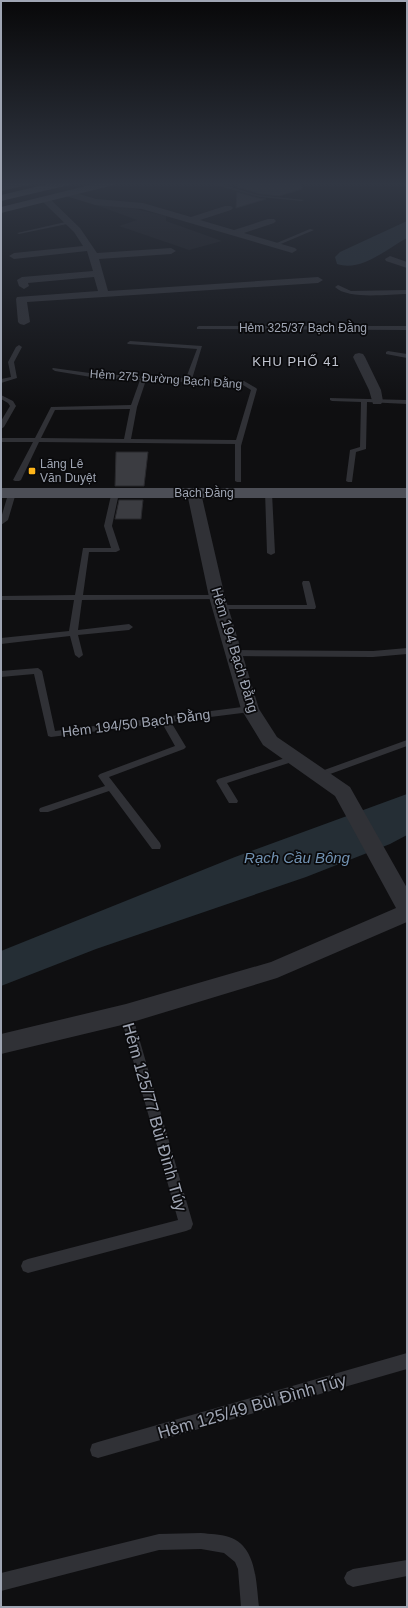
<svg xmlns="http://www.w3.org/2000/svg" width="408" height="1608" font-family="Helvetica,sans-serif">
<rect width="100%" height="100%" fill="#0f0f11"/>
<!-- built -->
<path fill="#1b1b1e" d="M93,204H97L127,207L166,216V221L222,241L189,250L119,226L137,220Z"/>
<!-- water -->
<path fill="#252e35" d="M407,221V238C386,249 362,272 337,264L335,257L340,252Z
M407,794V835L390,844L306,877L96,949L1,986V951L235,857Z"/>
<!-- building -->
<path fill="#3b3c41" stroke="#29292d" d="M238,183H301L302,189L279,196L259,194L237,187Z
M237,192L259,198L266,199L236,208Z
M116,452H148L144,486H115Z
M119,500H143L141,519H115Z"/>
<g fill="none" stroke-linecap="round" stroke-linejoin="round">
<!-- lane -->
<path fill="#303136" fill-rule="evenodd" d="M209,183H217L259,195L304,200L302,201L259,197Z
M70,221L72,223L19,234L17,233Z
M310,229L314,230L276,246L272,245Z
M338,285L351,291L407,290V294C389,294 348,300 335,287Z
M199,326H407V330L197,329V327Z
M130,341L202,346L192,379L244,381L256,388L257,389L241,446V482H237L235,481V444L39,442L21,480L19,481H15L13,480L33,442H1V438H35L51,407L131,405L140,380L97,378L55,371L52,369L53,368L97,374L186,378L197,349L128,344L127,343ZM146,380L243,385L251,390L236,440L131,439L137,407ZM130,409L124,439L41,438L55,410Z
M19,345L22,347L14,362L17,378L1,383V379L11,377L8,362L16,347Z
M388,351L407,354V358L386,354V352Z
M1,395L13,401L16,406L4,427L1,429V421L10,406L8,403L1,399Z
M330,398L407,400V404L367,402L366,449L356,452L352,482H348L346,481L350,450L360,447L361,402L332,401L330,400Z
M9,491H12L16,493L8,520L1,525V518Z
M112,491H115L119,493L112,526L120,550L116,552H89L83,595H217L221,597L220,599L82,600L78,630L129,624L133,627L129,630L78,635L83,655L79,658L75,655L70,636L1,644V638L69,631L74,600H1V596L75,595L83,548H111L104,526Z
M265,491H268L272,493L275,553L271,555L267,553Z
M303,581H309L310,583L316,607L315,609H220L216,607L220,605H307L302,583Z
M407,648V654L373,657L233,656L229,653L233,650L373,651Z
M38,668L42,671L55,731L250,706L255,709L250,712L171,722L186,747L184,749L109,777L160,843L161,846L160,849H152L109,791L48,812H40L39,810L40,808L105,786L98,776L100,774L175,746L162,723L51,737L48,736L34,674L1,677V671Z
M407,740V746L322,777L319,778L314,775L316,773Z
M295,755L300,758L298,760L227,783L238,801L237,803H229L216,781L218,779Z
M126,1009L130,1011L132,1014L193,1224L191,1229L186,1231L28,1273L23,1271L21,1266L23,1261L28,1259L178,1220L120,1014L122,1011Z
M407,1353V1369L98,1458L92,1456L90,1450L92,1444L98,1442Z
M201,1533C210,1534 220,1534 229,1537C257,1546 256,1583 259,1607H241L238,1569L235,1562L224,1553L201,1549L159,1550L1,1591V1573L159,1534Z
M407,1560V1576L353,1587L347,1584L344,1578L347,1572L353,1569Z"/>
<!-- street -->
<path fill="#303136" fill-rule="evenodd" d="M69,191L96,199L143,203L191,217L225,206H231L233,208L231,210L200,220L234,230L268,219H274L276,221L274,223L244,233L295,248L297,250L292,253L289,252L142,209L95,205L66,196L65,194Z
M46,197L49,198L80,228L97,253L171,248L176,251L171,254L99,259L108,291L318,277L323,280L318,283L27,302L30,322L24,325L20,324L18,322L16,299L17,297L98,291L94,277L28,283L29,286L24,289L19,286L17,280L22,277L93,271L87,251L14,259L9,256L14,253L83,246L74,232L43,202L42,200Z
M390,256L407,262V268L386,261L385,259Z
M359,353L363,354L365,357L381,390L383,401L381,404H373L369,390L353,357L355,354Z
M194,489L199,490L201,493L225,597L259,709L277,737L350,787L407,888V922L277,978L126,1024L1,1054V1034L126,1004L271,962L396,908L335,796L263,745L241,709L209,597L187,493L189,490Z"/>
<!-- primary -->
<path fill="#4c4e56" fill-rule="evenodd" d="M10,183H30L28,185L1,191V185Z
M98,183H116L114,185L1,213V207Z
M1,488H407V498H1Z"/>
<!-- highway -->
<path fill="#5c5f68" fill-rule="evenodd" d="M52,183H71L69,185L1,201V195Z"/>
</g>
<!-- sky -->
<linearGradient id="sky" x2="0" y2="1"><stop stop-color="#080809"/><stop offset="0.45" stop-color="#313743"/><stop offset="1" stop-color="#313743" stop-opacity="0"/></linearGradient>
<rect width="408" height="408" fill="url(#sky)"/>
<!-- markers -->
<rect fill="#ffb519" stroke="#0a0a0c" stroke-width="1.5" x="28" y="467" width="8" height="8" rx="2"/>
<g text-anchor="middle" stroke-width="3.5" stroke-linejoin="round" paint-order="stroke">
<!-- far-street labels -->
<g font-size="12" fill="#9fa5b3" stroke="#0a0a0c">
<text x="303" y="332">Hẻm 325/37 Bạch Đằng</text>
<text transform="translate(166 379) rotate(4)" y="4">Hẻm 275 Đường Bạch Đằng</text>
<text x="204" y="497">Bạch Đằng</text>
</g>
<!-- far-poi labels -->
<g font-size="12" fill="#9fa5b3" stroke="#0a0a0c" text-anchor="start">
<text x="40" y="468">Lăng Lê<tspan x="40" dy="14">Văn Duyệt</tspan></text>
</g>
<!-- far-neighbourhood labels -->
<g font-size="13" letter-spacing="1" fill="#c0c4cf" stroke="#0a0a0c">
<text x="296" y="366">KHU PHỐ 41</text>
</g>
<!-- street labels -->
<g font-size="14" fill="#9fa5b3" stroke="#0a0a0c">
<text transform="translate(235 650) rotate(73)" y="5">Hẻm 194 Bạch Đằng</text>
<text transform="translate(136 723) rotate(-7)" y="5">Hẻm 194/50 Bạch Đằng</text>
</g>
<!-- water labels -->
<g font-size="15" font-style="italic" fill="#7293b3" stroke="#0a0a0c">
<text x="297" y="863">Rạch Cầu Bông</text>
</g>
<!-- near-street labels -->
<g font-size="17" fill="#9fa5b3" stroke="#0a0a0c">
<text transform="translate(155 1117) rotate(74)" y="6">Hẻm 125/77 Bùi Đình Túy</text>
<text transform="translate(252 1406) rotate(-16)" y="6">Hẻm 125/49 Bùi Đình Túy</text>
</g>
</g>
<!-- border -->
<rect width="408" height="1608" fill="none" stroke="#9fa5b3" stroke-width="4"/>
</svg>
